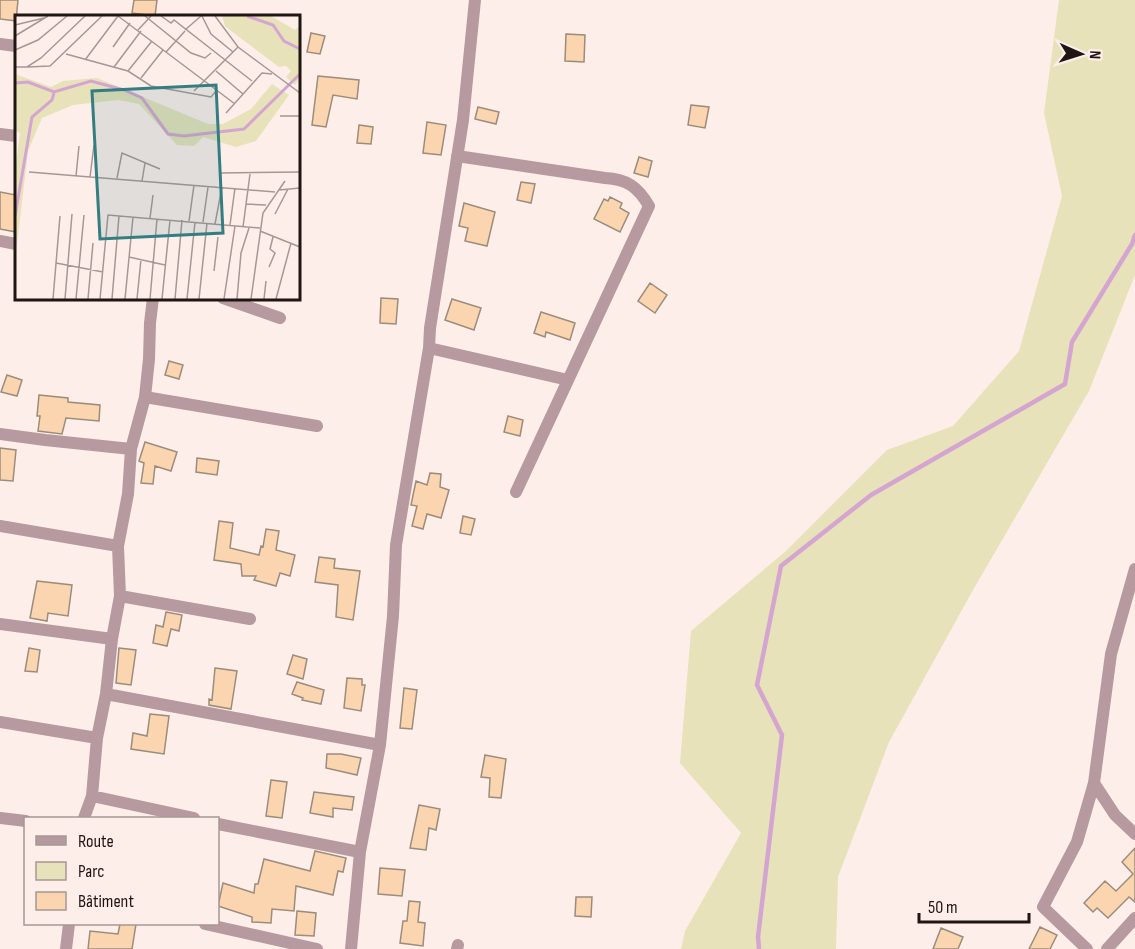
<svg xmlns="http://www.w3.org/2000/svg" width="1135" height="949" font-family="'Sofia Sans Condensed',sans-serif">
<rect width="100%" height="100%" fill="#feeeea"/>
<!-- green -->
<path fill="#e7e2b9" d="M1059,0H1135V275L1089,391L973,590L889,742L838,877L836,949H681L685,931L741,833L680,763L691,631L786,551L887,450L953,426L1019,351L1062,196L1044,113Z"/>
<g fill="none" stroke-linecap="round" stroke-linejoin="round">
<!-- stream -->
<path stroke="#d5a5d1" stroke-width="4.5" d="M759,949L758,937L782,735L757,685L781,566L871,495L1065,384L1072,342L1132,244L1135,235"/>
</g>
<!-- building -->
<path fill="#fad5af" stroke="#9c8c7b" stroke-width="1.5" d="M0,0H18L16,21L0,19Z
M134,0H157L155,16L132,13Z
M311,33L325,36L320,54L307,52Z
M566,34L585,35L584,62L565,61Z
M318,76L359,80L357,99L333,95L326,127L312,125Z
M691,105L709,107L705,128L688,125Z
M478,107L499,112L496,124L475,119Z
M427,122L446,125L441,155L423,153Z
M359,125L373,127L371,144L357,143Z
M639,157L652,161L648,177L634,173Z
M521,182L535,184L531,203L517,200Z
M0,192L16,195V232L0,229Z
M610,197L622,203L620,208L629,213L620,232L594,219L604,199L608,201Z
M464,203L495,212L487,246L465,241L468,228L459,226Z
M650,283L667,295L655,313L638,301Z
M381,298L398,299L396,324L380,323Z
M452,299L481,308L474,330L445,320Z
M541,312L575,323L570,340L546,332L545,337L534,333Z
M169,361L183,365L179,379L165,375Z
M7,375L22,380L17,396L1,392Z
M39,395L68,398V402L100,405L99,421L66,418L62,434L38,431L40,416H37Z
M508,416L523,420L520,436L504,432Z
M145,442L177,452L171,471L155,466L153,484L141,483L144,463L139,461Z
M0,448L16,450L13,481L0,480Z
M197,458L219,461L217,475L196,472Z
M430,473L441,474L440,487L449,490L441,518L427,514L423,529L412,526L417,506L411,505L416,481L427,485Z
M463,516L475,519L471,535L460,533Z
M219,521L233,523L230,548L259,555L261,546L263,547L266,529L279,531L276,550L295,555L290,576L280,573L276,586L254,580L256,576H242L241,564L214,560Z
M319,557L335,559L334,568L360,571L353,620L336,617L338,585L315,582Z
M37,581L72,585L68,616L48,613L47,621L30,618Z
M166,612L182,615L179,631L171,629L167,646L153,643L156,625L163,627Z
M29,648L40,650L37,672L25,671Z
M119,648L136,650L131,685L116,683Z
M293,655L307,659L303,679L287,674Z
M215,668L237,671L231,709L209,705V699L212,700Z
M347,678L362,679V685H365L361,711L344,708Z
M297,682L324,690L321,704L302,700L303,698L292,694Z
M404,688L417,690L412,729L400,728Z
M150,714L169,716L164,754L131,749L133,733L147,736Z
M327,754H341L361,758L357,775L326,768Z
M485,755L506,759L501,798L489,797L490,778L481,777Z
M271,780L287,782L282,818L266,816Z
M314,792L354,797L352,810L333,808V817L310,813Z
M419,805L440,809L436,830L429,828L426,850L410,848Z
M1135,848V902L1129,897L1108,918L1097,908L1093,912L1084,903L1105,881L1116,891L1133,874L1122,862Z
M315,851L346,858L343,872L338,871L333,895L296,886L294,911L272,909L271,923L252,922V917L218,906L223,883L254,893L255,884H258L264,859L310,871Z
M380,868L405,870L402,896L378,894Z
M576,897H592L591,917L575,916Z
M409,901L420,902L418,922L425,923L423,946L400,943L403,921H407Z
M297,911L316,913L314,936L295,935Z
M120,924H136L132,949H88L90,931L118,934Z
M1040,927L1057,935L1050,949H1029Z
M941,928L963,937L958,949H933Z"/>
<g fill="none" stroke-linecap="round" stroke-linejoin="round">
<!-- street -->
<path stroke="#b799a0" stroke-width="12" d="M0,44L16,46
M0,134L16,136
M457,156L605,178C627,179 638,187 649,206L516,492
M0,241L16,244
M223,298L280,318
M429,348L568,380
M145,397L317,426
M0,434L45,440L131,449
M0,526L118,546
M120,596L250,619
M0,624L112,639
M106,694L380,745
M0,722L97,738
M1094,783L1115,815L1135,834
M92,796L194,818
M0,818L26,821
M84,818L92,796L97,738L106,694L112,639L120,596L118,546L128,494L131,449L145,397L149,359L150,323L153,298
M218,824L360,852
M205,924L317,949
M66,949L69,924
M351,949L360,852L380,745L393,616L396,545L429,348L430,328L463,120L475,0
M457,949L458,945
M1087,949L1043,907L1077,842L1094,783L1111,654L1135,569
M1107,949L1135,918"/>
</g>
<!-- overview -->
<g transform="translate(15 15)">
<rect width="285" height="285" fill="#feeeea"/>
<path d="M207,1H256L280,15L285,11V63L280,70L271,62L276,56L271,51L264,52L228,25L210,11ZM0,59L36,72L48,66L82,63L193,109H208L236,94L257,69L274,80L241,126L221,132L188,122L179,131L162,130L124,89L103,85L58,90L27,103L13,136L0,246V157L5,118L0,116Z" fill="#e7e2b9"/>
<path fill="none" stroke="#d5a5d1" stroke-width="3" d="M232,1L258,10L269,26L285,34M0,68L13,67L39,77L76,66L109,75L127,83L153,119L169,121L229,114L285,59M0,201L17,102L37,85L39,78"/>
<path fill="none" stroke="#a59894" stroke-width="1.5" d="M103,1L220,89M130,1L176,38L190,43L196,38M146,1L156,8L159,5L237,66M187,1L196,19L218,37M200,1L223,32L285,78M0,10L29,3M123,15L136,1M170,15L186,1M0,21L33,1M98,32L115,8M0,35L23,25L52,1M151,37L170,16M51,39L113,56L136,71L196,82L202,75M70,45L103,1M0,52H12L26,43L70,1M12,52L35,51L87,1M99,52L126,16M113,56L137,26M201,56L228,79M126,63L148,35M179,76L223,32M211,98L247,58L257,59M265,101H285M14,157L260,177M205,158L285,157M61,161L64,131M75,162L79,130M102,163L107,138L145,154M127,166L130,148M264,175L285,173M231,189L251,190M260,199L273,174M135,203L138,180M174,206L179,170M188,207L193,172M200,209L207,172M215,210L220,173M228,212L235,159M245,216L285,232M114,242L150,250M41,248L88,257M254,252L260,238L255,234L258,222M199,256L203,222M38,284L45,201M50,284L57,199M61,284L69,200M73,284L78,228M85,284L93,200L245,213M97,284L104,201M110,284L118,202M122,284L126,244M135,284L142,204M147,284L155,205M160,284L167,205M172,284L180,207M184,284L192,208M209,284L220,211M222,284L226,238L234,213M236,284L248,198L270,166M249,284L251,266M261,284L276,228"/>
<path fill="#347d81" fill-opacity="0.15" stroke="#347d81" stroke-width="3" d="M201,70L208,218L85,224L77,76Z"/>
<rect width="285" height="285" fill="none" stroke="#1f1614" stroke-width="3"/>
</g>
<!-- legend -->
<rect x="24" y="817" width="195" height="108" fill="#feeeea" stroke="#a59894" stroke-width="1.5"/>
<rect x="36" y="836" width="30" height="9" fill="#b799a0" stroke="#a59894" stroke-width="1.5"/>
<text x="78" y="847" font-size="18" fill="#1f1614">Route</text>
<rect x="36" y="862" width="30" height="18" fill="#e7e2b9" stroke="#a59894" stroke-width="1.5"/>
<text x="78" y="877" font-size="18" fill="#1f1614">Parc</text>
<rect x="36" y="892" width="30" height="18" fill="#fad5af" stroke="#a59894" stroke-width="1.5"/>
<text x="78" y="907" font-size="18" fill="#1f1614">Bâtiment</text>
<!-- north arrow -->
<g transform="translate(1081 54) rotate(93)" stroke="#feeeea" stroke-width="4.5" paint-order="stroke">
<path d="M0-4.5L10 22L0 15L-10 22Z" fill="#1f1614"/>
<text y="-9" font-size="16" font-weight="bold" text-anchor="middle" fill="#1f1614">N</text>
</g>
<!-- scale -->
<path d="M919 913v9h110v-9" fill="none" stroke="#1f1614" stroke-width="3"/>
<text x="928" y="913" font-size="18" fill="#1f1614" stroke="#feeeea" stroke-width="4.5" paint-order="stroke">50 m</text>
</svg>
